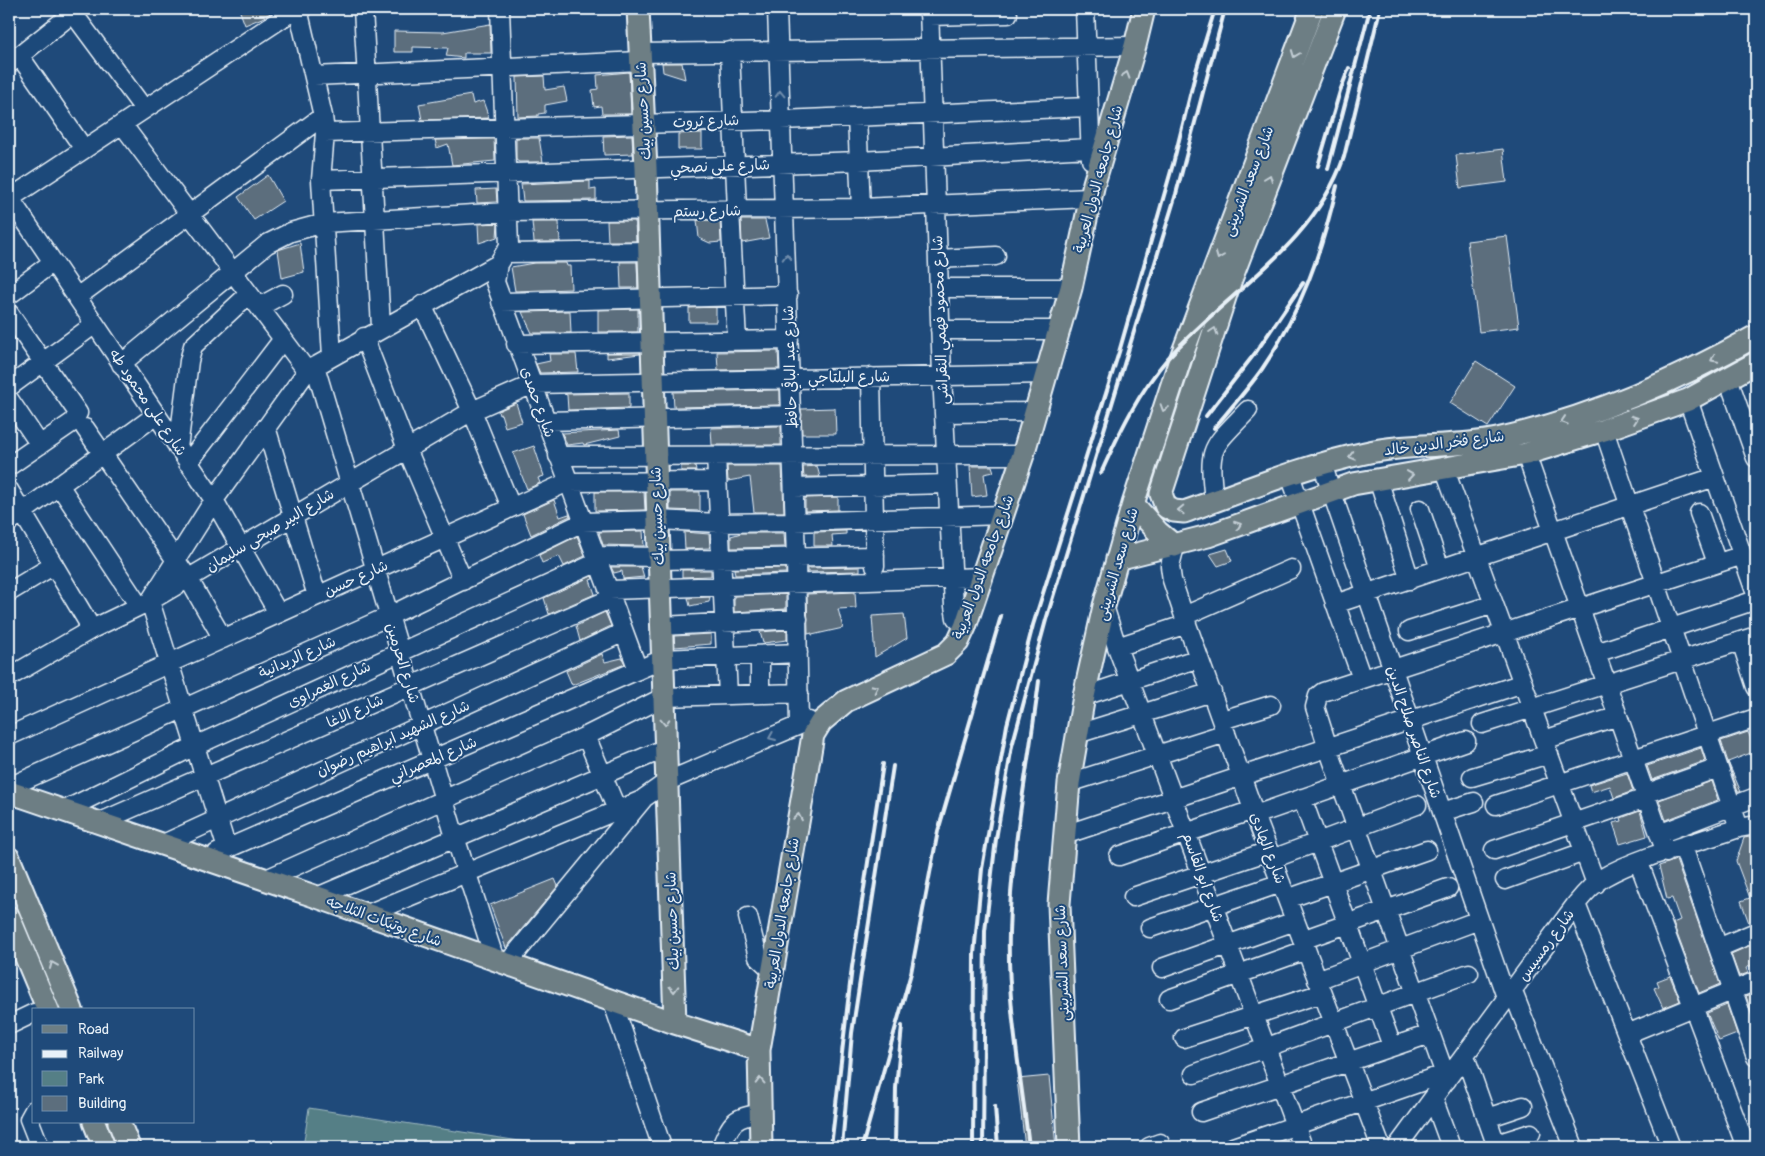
<svg xmlns="http://www.w3.org/2000/svg" width="1765" height="1156" font-family="Pangolin,'Playpen Sans Arabic',sans-serif">
<rect width="100%" height="100%" fill="#1f4a7a"/>
<filter id="ink" filterUnits="userSpaceOnUse"><feTurbulence type="fractalNoise" baseFrequency=".02" numOctaves="2"/><feDisplacementMap in="SourceGraphic" scale="10" xChannelSelector="R" yChannelSelector="G"/><feConvolveMatrix kernelMatrix="1 2 1 2 8 2 1 2 1" color-interpolation-filters="sRGB"/></filter>
<g filter="url(#ink)">
<!-- green -->
<path fill="#557f86" stroke="#9eb8bf" d="M309,1108L545,1145V1147H303Z"/>
<!-- building -->
<path fill="#5c6e7d" stroke="#e8f1f8" d="M239,9H277L262,18L245,25Z
M490,24L491,53H464V58L446,56L448,48L413,47V52H394V31L443,32Z
M662,63H682L685,79L663,72Z
M629,72L631,114H602L601,106L594,107L592,90L598,89L597,75Z
M544,76L545,90L564,87L567,101L545,105V113L538,114V116L518,117L517,77Z
M471,95L473,104L483,101L489,118L422,120L419,104Z
M702,133V149H678V134Z
M632,135L633,154L604,155L603,136Z
M516,138H539L543,162H519L516,160Z
M494,139L495,161L452,165L448,144L437,148L435,140Z
M1503,149L1507,182L1460,188L1456,155Z
M268,175L283,201L254,220L238,197Z
M590,181V190L596,189V200L523,201L521,184Z
M496,189L497,202L477,203L476,190Z
M697,220H720L721,242L710,243L699,238Z
M741,220H765L769,238L742,243Z
M607,221H635L636,241H608Z
M532,222H559L560,242H534Z
M498,223L497,237L479,243L478,224Z
M1507,236L1519,327L1479,332L1467,241Z
M300,243L304,272L282,278L278,250Z
M620,262H637L638,288H621Z
M534,263H566L567,266H570L571,289L515,291L511,267Z
M716,307V322H689V308Z
M638,309V332H598V310Z
M570,311L571,333H532L522,312Z
M778,351L779,369L718,370L717,352Z
M607,353H640V354L607,358Z
M549,354H576L578,372L540,373L536,364L550,361Z
M1476,361L1515,386L1488,427L1450,403Z
M780,390V405L674,407L673,392Z
M629,393V408L568,410L567,395L564,394Z
M516,403L522,422L505,427L501,414L499,415L498,411Z
M835,408L836,434H802L801,409Z
M781,426V445H712L711,428Z
M619,430L620,436L584,445L583,443L567,445L562,433Z
M534,446L544,476L538,478L540,483L527,489L513,453Z
M681,466H695L696,471H681Z
M727,466H782L784,512H754L750,477L728,481Z
M817,466L820,477H804L803,467Z
M970,466H992L994,472L984,474L987,495L972,497Z
M595,492H644L645,510L595,511Z
M670,492H700V511L670,510Z
M838,497V510L805,511V498Z
M554,500L560,517L569,514L570,516L531,535L523,514Z
M643,531L644,546H641L603,545L599,532Z
M846,531V534L832,535L833,546H814V532Z
M684,532L709,534L710,548L685,549Z
M741,533H784L785,547L731,548V536Z
M577,536L585,556L564,566L559,556L542,563L539,555Z
M1227,549L1232,561L1218,566L1210,554Z
M611,567H641L644,577L623,579L622,571L614,573Z
M860,567V571L807,572V568Z
M786,568V573L735,575L734,569Z
M682,570H711V576L682,577Z
M592,576L593,579L590,580L595,594L549,614L544,598Z
M855,592L856,608L838,609L843,628L812,635V633L808,634L807,594Z
M786,594V609L734,612V596Z
M710,597L709,602L690,606L688,598Z
M605,612L611,626L580,641L576,626Z
M904,614L907,638L875,657L872,616Z
M787,630V640L763,643L760,632Z
M711,634V644L675,647L674,636Z
M602,654L605,662L622,658L625,664L572,685L566,671Z
M1748,732L1756,751L1728,762L1741,792H1738L1721,741Z
M1701,748L1705,761L1652,780L1647,766Z
M1627,773L1633,791L1614,798L1610,786L1591,792L1589,785Z
M1712,781L1718,800L1666,820L1659,800Z
M1640,811L1647,836L1620,844L1613,823L1622,821L1621,818Z
M1756,836V922L1749,923L1741,901L1750,898L1736,861L1744,838Z
M1676,860L1720,984L1699,993L1673,923L1680,920L1672,898L1667,899L1659,866Z
M555,879L558,886L506,948L490,905Z
M1756,943V963L1746,968L1748,973L1739,976L1731,954Z
M1670,976L1680,1001L1663,1008L1654,988L1659,986L1657,981Z
M1755,993L1756,996V1025L1746,996Z
M1727,1005L1737,1034L1719,1041L1707,1013Z
M1049,1076L1056,1147H1025L1017,1079Z"/>
<g fill="none" stroke-linecap="round" stroke-linejoin="round">
<defs>
<path id="minor" d="M70,9L144,109
M298,9L323,116L325,133L321,180L332,356
M363,9L381,327
M500,9L509,246L498,264L495,282L638,670
M777,9L796,558L799,725
M929,9L942,375L954,606L956,618L965,627
M1085,9L1091,160
M929,16L1008,14
M730,51L737,210
M640,53L1135,46
M19,55L84,149
M9,64L78,9
M314,76L641,61
M857,117L861,208
M122,124L307,371
M325,133L781,120L1088,107
M321,180L859,161L1089,148
M9,197L214,500L278,613
M9,199L296,9
M730,210L737,341
M506,253L649,251
M938,259L996,256
M939,288H1071
M9,295L53,262
M77,297L323,116
M501,302L788,295
M422,305L472,411L511,507
M259,307L283,294
M9,313L78,413L73,422L9,466
M940,330H1059
M364,337L407,449L463,581
M516,344L789,340
M121,364L267,244L291,232L324,223L507,212L861,208L1090,198
M315,366L455,837L495,960
M871,377L875,566
M1728,378L1756,458
M9,387L95,324
M9,399L40,445
M1688,400L1756,594
M944,413L1035,412
M546,421L792,415
M266,427L317,596
M85,428L188,578L223,639
M1604,430L1739,828
M178,448L189,361L193,346L249,294
M1526,454L1666,853
M558,456L1023,455
M716,456L728,695
M188,463L283,339
M1322,464L1507,1000
M1445,470L1596,884
M1290,475L1362,679
M1378,479L1410,580
M59,485L139,606
M794,488L947,484
M9,490L92,629
M1214,501C1208,445 1210,450 1248,410
M1420,509L1440,569
M1699,513L1717,563
M9,522L156,415
M1175,546L1170,566L1172,580L1184,616L1255,815L1381,1147
M596,556L659,557
M659,560L875,556
M610,590L982,577
M9,592L54,565
M1335,604L1715,477
M1104,606L1117,647L1303,1147
M1184,616L1291,569
M662,626L798,619
M1409,631L1494,604
M1741,641L1756,687
M1117,647L1187,624
M1596,653L1756,600
M760,655V694
M9,677L92,629L150,601L472,411L533,384L1046,374
M1084,696L1199,658
M1222,720L1271,705
M1482,724L1756,636
M1077,734L1212,692
M9,736L568,482L717,481
M586,736L617,810
M1544,740L1618,716
M1472,777L1549,754
M1069,783L1226,733
M9,787L389,616L583,522L658,520L719,523L795,522L1002,515
M1645,794L1718,768
M1302,798L1392,1046
M1496,805L1756,718
M63,811L195,746L598,562
M1442,812L1474,802
M1255,815L1466,741
M98,823L612,598
M1659,834L1756,797
M1064,835L1523,683
M161,845L624,632
M1683,847L1756,1057
M227,849L150,601L214,500L307,371L498,264
M1494,850L1646,798
M217,853L663,659L798,653
M1119,856L1253,810
M1272,859L1417,805
M1639,863L1746,1147
M264,880L586,736L664,697L799,693
M1505,880L1584,852
M317,897L666,748
M1133,897L1269,851
M1287,899L1427,850
M1576,904L1671,1147
M365,915L642,800
M748,917L758,957L773,971
M1150,928L1281,883
M1302,940L1448,888
M1718,948L1756,932
M507,964L644,798L668,781L809,721
M1162,968L1295,921
M1317,980L1479,920
M1513,992L1574,1147
M1169,999L1306,950
M612,1000L662,1147
M9,1025L34,1013
M1627,1034L1756,981
M1184,1038L1322,993
M1465,1056L1497,1147
M1194,1074L1469,973
M1447,1080L1328,748L1315,707L1318,696L1323,692L1743,555
M1433,1098L1451,1147
M34,1110L29,1119L40,1147
M1201,1112L1430,1034
M1487,1118L1523,1106
M1496,1144L1531,1133
M721,1147C731,1123 734,1116 761,1114
M1149,1147L1160,1143
M1233,1147L1444,1074
M1397,1147L1576,904C1584,894 1593,884 1604,877C1640,856 1699,842 1739,828L1756,825"/>
<path id="major" d="M638,9L646,168L675,1023
M1335,9L1230,282L1161,494L1166,507L1174,511L1184,512C1244,491 1303,466 1365,453C1408,443 1453,448 1497,439C1589,419 1674,382 1756,336
M1133,504L1158,532L1175,546
M1117,559L1208,536L1353,484L1526,454L1604,430L1688,400L1756,363
M9,792L317,897L675,1023L759,1050
M9,858L72,1010
M9,917L48,1010
M94,1122L104,1147
M119,1122L129,1147
M761,1147L759,1050L813,735L821,722L846,701L946,654L958,642L965,627L1023,455L1071,288L1094,183L1135,46L1144,9
M1069,1147L1059,904L1069,783L1084,696L1104,606L1133,504L1180,360L1312,9"/>
</defs>
<!-- minor casing -->
<use href="#minor" stroke="#e8f1f8" stroke-width="21"/>
<!-- major casing -->
<use href="#major" stroke="#e8f1f8" stroke-width="25"/>
<!-- minor -->
<use href="#minor" stroke="#1f4a7a" stroke-width="18"/>
<!-- major -->
<use href="#major" stroke="#6d7e84" stroke-width="21"/>
<!-- rail -->
<path stroke="#e8f1f8" stroke-width="4" d="M1318,166L1340,91L1349,68
M1328,169L1370,9
M1206,416L1256,352L1303,283
M1214,428C1230,409 1248,389 1262,369C1302,310 1321,254 1337,186
M1101,473C1120,431 1138,393 1168,358C1229,290 1312,248 1344,157L1380,9
M995,1106L998,1147
M831,1147L852,967L883,764
M842,1147L852,1033L893,766
M862,1147L911,973L938,831L1001,616
M895,1147L896,1088L902,1026
M973,1147L974,954L982,869L1007,725L1033,625L1119,352L1173,164L1196,71L1215,9
M983,1147L985,931L996,839L1012,746L1046,620L1176,194L1225,9
M1029,1147C1021,1077 1007,1004 1009,933C1011,848 1029,764 1039,681"/>
</g>
<!-- one-way arrows -->
<defs><path id="oneway-chevron" d="M-2-3.5L2.5 0L-2 3.5" fill="none" stroke-width="1.6" stroke-linecap="round" stroke-linejoin="round" transform="scale(1.25)"/></defs>
<g stroke="#c3ced5">
<use href="#oneway-chevron" transform="translate(1295 54) rotate(111)"/>
<use href="#oneway-chevron" transform="translate(1126 75) rotate(-73)"/>
<use href="#oneway-chevron" transform="translate(1269 178) rotate(-69)"/>
<use href="#oneway-chevron" transform="translate(1219 256) rotate(111)"/>
<use href="#oneway-chevron" transform="translate(1214 331) rotate(-72)"/>
<use href="#oneway-chevron" transform="translate(1714 359) rotate(153)"/>
<use href="#oneway-chevron" transform="translate(1164 408) rotate(108)"/>
<use href="#oneway-chevron" transform="translate(1635 419) rotate(-20)"/>
<use href="#oneway-chevron" transform="translate(1564 421) rotate(162)"/>
<use href="#oneway-chevron" transform="translate(1352 456) rotate(165)"/>
<use href="#oneway-chevron" transform="translate(1410 475) rotate(-8)"/>
<use href="#oneway-chevron" transform="translate(1181 510) rotate(178)"/>
<use href="#oneway-chevron" transform="translate(1238 525) rotate(-21)"/>
<use href="#oneway-chevron" transform="translate(875 688) rotate(-26)"/>
<use href="#oneway-chevron" transform="translate(665 722) rotate(88)"/>
<use href="#oneway-chevron" transform="translate(798 817) rotate(-81)"/>
<use href="#oneway-chevron" transform="translate(53 965) rotate(-113)"/>
<use href="#oneway-chevron" transform="translate(674 989) rotate(88)"/>
<use href="#oneway-chevron" transform="translate(760 1081) rotate(-91)"/>
</g>
<g stroke="#6f8dac">
<use href="#oneway-chevron" transform="translate(780 94) rotate(-92)"/>
<use href="#oneway-chevron" transform="translate(787 257) rotate(-92)"/>
<use href="#oneway-chevron" transform="translate(772 737) rotate(157)"/>
</g>
</g>
<g text-anchor="middle" stroke-width="4" stroke-linejoin="round" paint-order="stroke">
<!-- street labels -->
<g font-size="15" fill="#e8f1f8" stroke="#1f4a7a">
<text transform="translate(643 111) rotate(-93)" y="5">شارع حسين بيك</text>
<text transform="translate(706 121) rotate(-2)" y="5">شارع ثروت</text>
<text transform="translate(720 166) rotate(-2)" y="5">شارع على نصحي</text>
<text transform="translate(1098 179) rotate(-75)" y="5">شارع جامعه الدول العربية</text>
<text transform="translate(1248 181) rotate(-69)" y="5">شارع سعد الشربينى</text>
<text transform="translate(707 211) rotate(-1)" y="5">شارع رستم</text>
<text transform="translate(940 320) rotate(-92)" y="5">شارع محمود فهمي النقراشى</text>
<text transform="translate(790 367) rotate(-92)" y="5">شارع عبد الباقي حافظ</text>
<text transform="translate(849 377) rotate(-1)" y="5">شارع البلتاجي</text>
<text transform="translate(148 402) rotate(56)" y="5">شارع على محمود طه</text>
<text transform="translate(538 402) rotate(70)" y="5">شارع حمدى</text>
<text transform="translate(1444 443) rotate(-7)" y="5">شارع فخر الدين خالد</text>
<text transform="translate(657 516) rotate(-92)" y="5">شارع حسين بيك</text>
<text transform="translate(270 530) rotate(-31)" y="5">شارع البير صبحى سليمان</text>
<text transform="translate(1117 564) rotate(-74)" y="5">شارع سعد الشربينى</text>
<text transform="translate(983 567) rotate(-70)" y="5">شارع جامعه الدول العربية</text>
<text transform="translate(356 578) rotate(-24)" y="5">شارع حسن</text>
<text transform="translate(297 657) rotate(-24)" y="5">شارع الريدانية</text>
<text transform="translate(403 663) rotate(73)" y="5">شارع الحرمين</text>
<text transform="translate(329 684) rotate(-25)" y="5">شارع الغمراوى</text>
<text transform="translate(355 711) rotate(-24)" y="5">شارع الاغا</text>
<text transform="translate(1414 732) rotate(71)" y="5">شارع الناصر صلاح الدين</text>
<text transform="translate(393 738) rotate(-24)" y="5">شارع الشهيد ابراهيم رضوان</text>
<text transform="translate(433 759) rotate(-23)" y="5">شارع المعصراني</text>
<text transform="translate(1268 848) rotate(69)" y="5">شارع الهادى</text>
<text transform="translate(1203 877) rotate(70)" y="5">شارع ابو القاسم</text>
<text transform="translate(782 913) rotate(-81)" y="5">شارع جامعه الدول العربية</text>
<text transform="translate(384 921) rotate(20)" y="5">شارع بوتيكات الثلاجه</text>
<text transform="translate(672 921) rotate(-92)" y="5">شارع حسين بيك</text>
<text transform="translate(1546 945) rotate(-54)" y="5">شارع رمسيس</text>
<text transform="translate(1062 963) rotate(-92)" y="5">شارع سعد الشربينى</text>
</g>
</g>
<!-- margin -->
<rect width="1765" height="1156" fill="none" stroke="#1f4a7a" stroke-width="30"/>
<rect x="15" y="15" width="1735" height="1126" fill="none" stroke="#e8f1f8" stroke-width="2" filter="url(#ink)"/>
<!-- legend -->
<rect x="32" y="1008" width="162" height="115" fill="#1f4a7a" stroke="#6f8dac"/>
<rect x="42" y="1025" width="25" height="8" fill="#6d7e84" stroke="#6f8dac"/>
<text x="78" y="1034" font-size="15" fill="#e8f1f8">Road</text>
<rect x="42" y="1050" width="25" height="8" fill="#e8f1f8" stroke="#6f8dac"/>
<text x="78" y="1058" font-size="15" fill="#e8f1f8">Railway</text>
<rect x="42" y="1071" width="25" height="15" fill="#557f86" stroke="#6f8dac"/>
<text x="78" y="1084" font-size="15" fill="#e8f1f8">Park</text>
<rect x="42" y="1096" width="25" height="15" fill="#5c6e7d" stroke="#6f8dac"/>
<text x="78" y="1108" font-size="15" fill="#e8f1f8">Building</text>
</svg>
